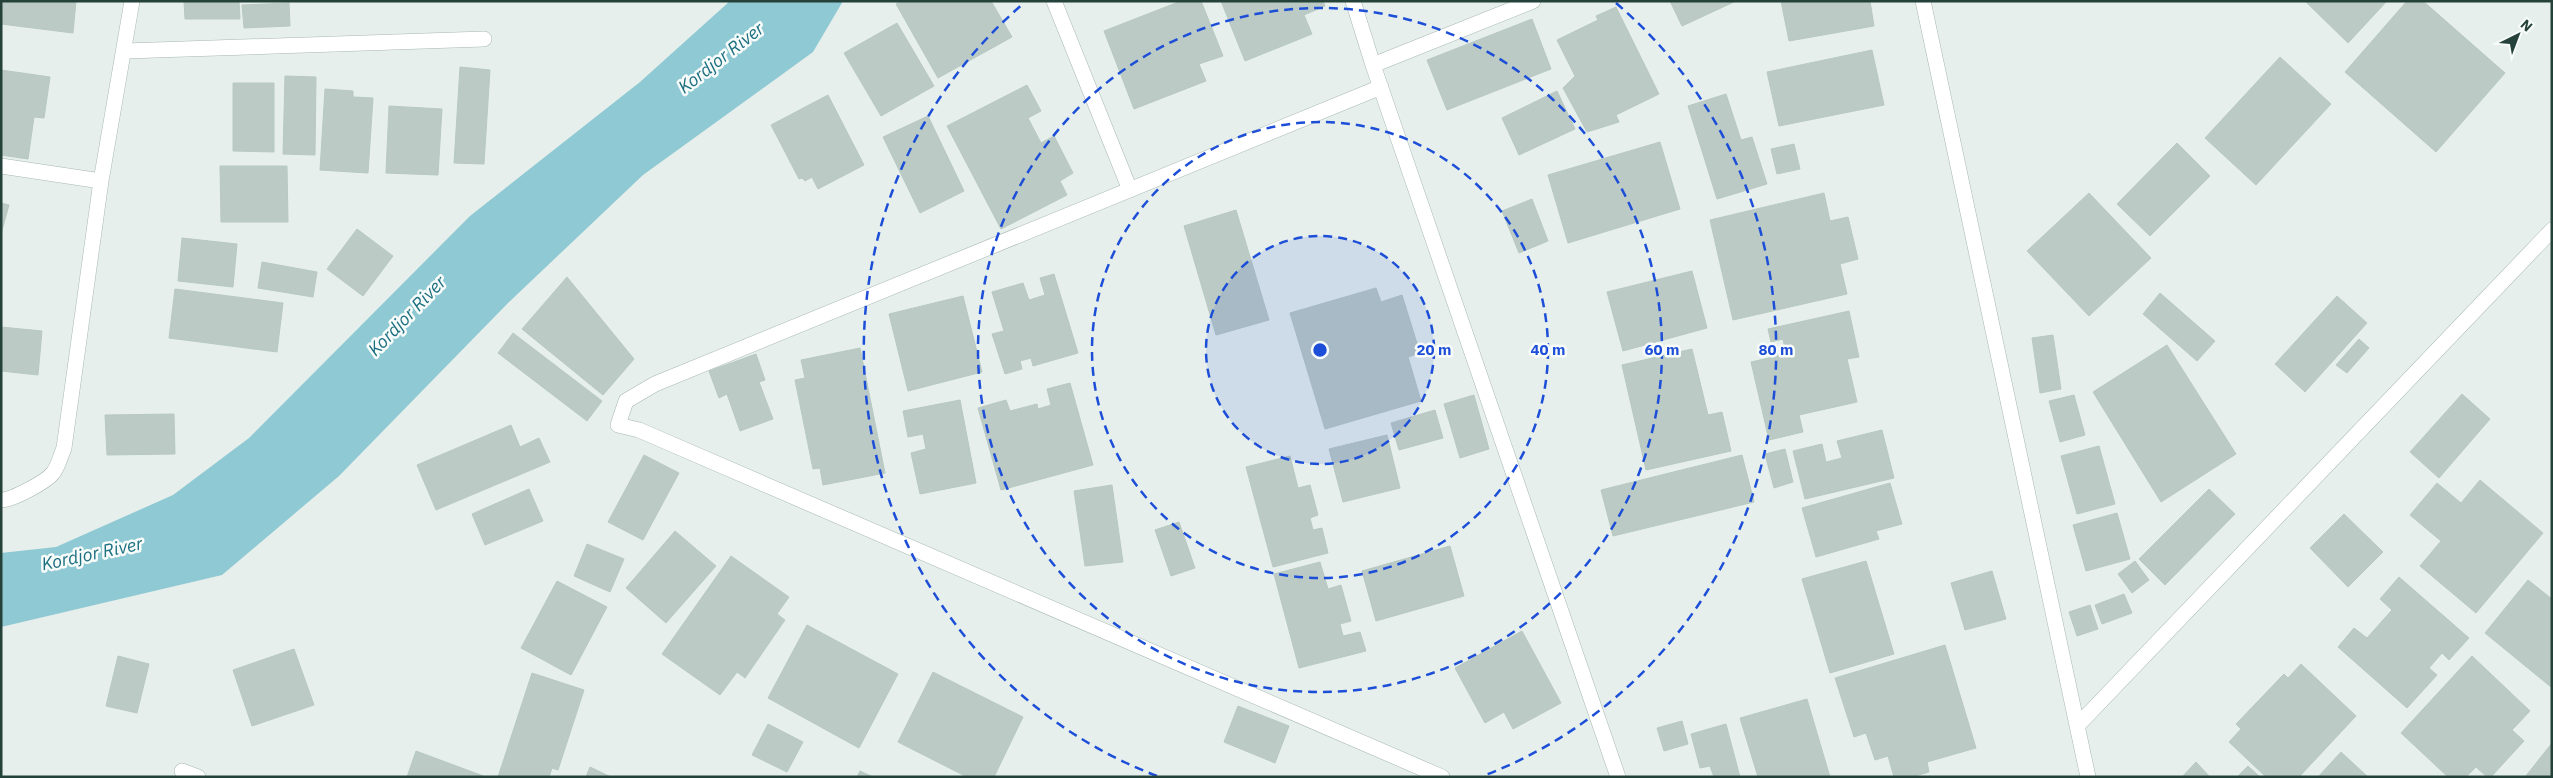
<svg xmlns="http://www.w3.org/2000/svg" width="2553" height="778" font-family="'IBM Plex Sans',sans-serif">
<rect width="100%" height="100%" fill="#e6efeb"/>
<!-- water -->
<path fill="#8ec9d4" d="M730,1H843L813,52L643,175L508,303L339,476L222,575L1,627V553L56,547L173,495L249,438L470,216L640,82Z"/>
<!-- building -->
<path fill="#bbcac4" stroke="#b8c9c2" d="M1,1H76L73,33L1,24Z
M184,1H239L240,19H185Z
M901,1H991L1012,37L938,78L896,4Z
M1181,1H1201L1223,56L1199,64L1206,81L1134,109L1104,31Z
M1221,1H1323L1325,6L1304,15L1312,34L1245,61Z
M1670,1H1736L1682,26Z
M1781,1H1870L1874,26L1789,41Z
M2305,1H2387L2348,43Z
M2407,1H2423L2505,73L2436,152L2345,72Z
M289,3L290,26L244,28L242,5Z
M1616,7L1659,94L1616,115L1619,122L1587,132L1563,88L1575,76L1557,40L1598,20L1596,16Z
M1532,19L1551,69L1447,110L1427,60Z
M897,23L934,86L881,116L844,53Z
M1872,50L1884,105L1779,126L1767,72Z
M2280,57L2331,104L2256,185L2205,138Z
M460,67L490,70L484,164L454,163Z
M1,70L50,77L44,118L34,117L28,159L1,155Z
M285,76L316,77L315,155L283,154Z
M233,83H274V152L233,151Z
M1027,85L1041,111L1028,118L1041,143L1054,136L1073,173L1060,181L1067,195L1001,229L947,126Z
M325,89L353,91V97L373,98L368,173L320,170Z
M1557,91L1575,129L1519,155L1502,118Z
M1726,94L1741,140L1752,137L1767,184L1717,199L1688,106Z
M828,95L864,165L818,189L812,177L805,181L802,178L799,179L771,125Z
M389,106L442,109L438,175L386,173Z
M928,116L964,191L920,213L883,137Z
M1660,142L1680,209L1568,243L1548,175Z
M2177,143L2210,176L2150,236L2117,204Z
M1794,144L1800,169L1777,174L1771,149Z
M220,166H287L288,222H221Z
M1824,193L1830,221L1848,217L1858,259L1840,264L1847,294L1733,320L1710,220Z
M2089,193L2151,258L2089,316L2027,251Z
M1532,199L1548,241L1519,253L1502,211Z
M1,203L9,205L1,234Z
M1236,210L1269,320L1216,335L1184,226Z
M357,229L393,256L363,296L327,269Z
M182,238L237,244L233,287L178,281Z
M262,262L317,272L313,297L258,288Z
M1692,271L1707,328L1623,351L1607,292Z
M1054,274L1078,353L1033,366L1031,358L1020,361L1022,369L1005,374L992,334L1004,331L992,292L1023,283L1029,300L1045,295L1040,278Z
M567,277L634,359L603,395L522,329Z
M1376,288L1381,302L1402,295L1420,353L1408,357L1421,401L1325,429L1290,313Z
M175,289L283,303L277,352L169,338Z
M2160,293L2215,341L2197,361L2143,314Z
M963,296L982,372L908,391L889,314Z
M2337,296L2367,323L2305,392L2275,364Z
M1849,311L1859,357L1847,359L1857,402L1799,415L1803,432L1769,440L1751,362L1786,354L1783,339L1771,342L1768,329Z
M1,327L42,331L38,375L1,371Z
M513,333L602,401L587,421L498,353Z
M2053,335L2061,389L2040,393L2032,338Z
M2359,339L2369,348L2347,373L2336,365Z
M2167,345L2236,454L2161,502L2093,392Z
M860,348L885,473L823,485L820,468L813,469L795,380L805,378L801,360Z
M1692,349L1708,415L1722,412L1731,451L1646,470L1622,365Z
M756,354L765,380L759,382L773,419L740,431L727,394L719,398L709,371Z
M1070,383L1093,465L1001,490L978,408L1006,400L1010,411L1037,404L1038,409L1051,405L1047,389Z
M2462,394L2490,419L2439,478L2410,452Z
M1474,395L1489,449L1460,458L1444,404Z
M2074,395L2085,435L2060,442L2049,401Z
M960,400L976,483L920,494L911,453L926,449L923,434L908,437L903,411Z
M1435,410L1443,438L1399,450L1391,423Z
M174,414L175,454L107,455L105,415Z
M511,425L520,447L539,438L550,462L436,510L417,465Z
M1882,430L1894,478L1805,499L1793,451L1822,444L1826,462L1842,458L1837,441Z
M1387,435L1400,488L1343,502L1329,449Z
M2099,446L2115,504L2077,514L2061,456Z
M1785,449L1793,482L1774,488L1765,454Z
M644,455L679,473L643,540L608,522Z
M1742,455L1754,502L1613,536L1601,490Z
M1290,456L1298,488L1310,485L1318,515L1310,518L1313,530L1322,528L1328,553L1273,567L1246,467Z
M2480,480L2543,533L2476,613L2420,566L2441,541L2410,515L2437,483L2461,503Z
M1890,483L1902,524L1876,531L1879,539L1816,557L1802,508Z
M1112,485L1123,562L1085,566L1074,491Z
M529,489L543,521L485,545L472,514Z
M2209,489L2235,514L2165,585L2139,559Z
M2117,513L2130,559L2086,571L2073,525Z
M2344,514L2383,552L2348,587L2310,548Z
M1179,522L1195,568L1171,576L1155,530Z
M675,531L716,566L666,623L626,588Z
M587,544L624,559L610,592L574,576Z
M1450,546L1464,596L1376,621L1362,571Z
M731,556L789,597L777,614L785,620L745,678L737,672L720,695L662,654Z
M1866,561L1894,654L1830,673L1802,579Z
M2135,561L2149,580L2132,593L2118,574Z
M1320,562L1328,589L1341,585L1351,621L1340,624L1343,636L1360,632L1366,651L1299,668L1274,574Z
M1992,571L2006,619L1965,630L1951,583Z
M2399,577L2469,638L2449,660L2442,653L2429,668L2437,675L2407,708L2338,647L2354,628L2367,638L2392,610L2380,599Z
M2528,580L2552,599L2551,687L2485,633Z
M557,581L607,607L571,675L521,648Z
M2124,594L2132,613L2102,624L2095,605Z
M2090,605L2098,629L2077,636L2069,612Z
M807,625L898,674L859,748L768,698Z
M1522,631L1561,703L1513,729L1504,712L1485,723L1455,668Z
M1945,645L1976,748L1927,762L1929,772L1912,777H1894L1888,756L1875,760L1866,733L1854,737L1835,678Z
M294,649L314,705L252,726L233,670Z
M118,656L149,664L137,713L106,706Z
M2472,656L2530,711L2512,730L2524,741L2491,777H2487L2476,767L2466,777H2448L2401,733Z
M2301,664L2356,716L2299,777H2266L2229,742L2241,729L2236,724L2284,674L2288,678Z
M933,672L1023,717L994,777H967L898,742Z
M532,673L584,690L558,770L552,768L549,777H498Z
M1807,699L1830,777H1758L1740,718Z
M1238,706L1289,726L1275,763L1224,742Z
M1682,721L1688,744L1664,751L1657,728Z
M768,724L803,742L787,772L752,755Z
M1726,724L1740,777H1714L1710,766L1700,768L1691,734Z
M2552,743V777H2525Z
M416,751L486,777H407Z
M2341,752L2368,777H2318Z
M2196,762L2210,777H2182Z
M2248,766L2260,777H2237Z
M590,767L611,777H586Z
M860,771L873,777H857Z"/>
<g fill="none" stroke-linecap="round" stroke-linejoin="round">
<defs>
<path id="minor" d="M1054,1L1130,190
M1353,1L1373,65L1618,777
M1923,1L2088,777
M125,51L484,39
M1373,65L1533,1
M1381,87L655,384L626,401L618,425L639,430L1442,777
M1,166L101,181
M1,500C12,500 46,482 53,473C58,467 61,455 64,448L101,181L132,1
M2078,725L2552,230
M182,771L198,777"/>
</defs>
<!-- minor casing -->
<use href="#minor" stroke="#a8b8b2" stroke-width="16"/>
<!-- minor -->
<use href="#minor" stroke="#fff" stroke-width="15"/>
</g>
<!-- distance rings -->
<circle cx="1320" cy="350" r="114" fill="#1d4ed8" fill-opacity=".12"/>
<g fill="none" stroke="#1d4ed8" stroke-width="2.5" stroke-dasharray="9 6">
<circle cx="1320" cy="350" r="114"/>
<circle cx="1320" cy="350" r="228"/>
<circle cx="1320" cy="350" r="342"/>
<path d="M1157 776A456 456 0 0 1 1024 3M1616 3A456 456 0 0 1 1483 776"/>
</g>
<g text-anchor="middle" stroke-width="5" stroke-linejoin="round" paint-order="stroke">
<!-- water labels -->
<g font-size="18" font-style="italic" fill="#1c6f80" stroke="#f7fbf9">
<text transform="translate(721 58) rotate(-38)" y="6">Kordjor River</text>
<text transform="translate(407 316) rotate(-46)" y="6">Kordjor River</text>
<text transform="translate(92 554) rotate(-12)" y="6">Kordjor River</text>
</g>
</g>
<circle cx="1320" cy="350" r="8" fill="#1d4ed8" stroke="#f7fbf9" stroke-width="2.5"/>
<g font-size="15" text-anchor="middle" font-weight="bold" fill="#1d4ed8" stroke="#f7fbf9" stroke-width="5" stroke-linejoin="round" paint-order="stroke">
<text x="1434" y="355">20 m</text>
<text x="1548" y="355">40 m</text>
<text x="1662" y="355">60 m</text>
<text x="1776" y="355">80 m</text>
</g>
<!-- border -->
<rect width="2553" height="778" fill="none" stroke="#24423a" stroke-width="5"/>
<!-- north arrow -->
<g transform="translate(2518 35) rotate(42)" stroke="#f7fbf9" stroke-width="4" paint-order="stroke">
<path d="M0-4L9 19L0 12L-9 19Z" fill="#24423a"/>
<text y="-8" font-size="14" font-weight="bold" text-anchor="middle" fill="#24423a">N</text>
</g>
</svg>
